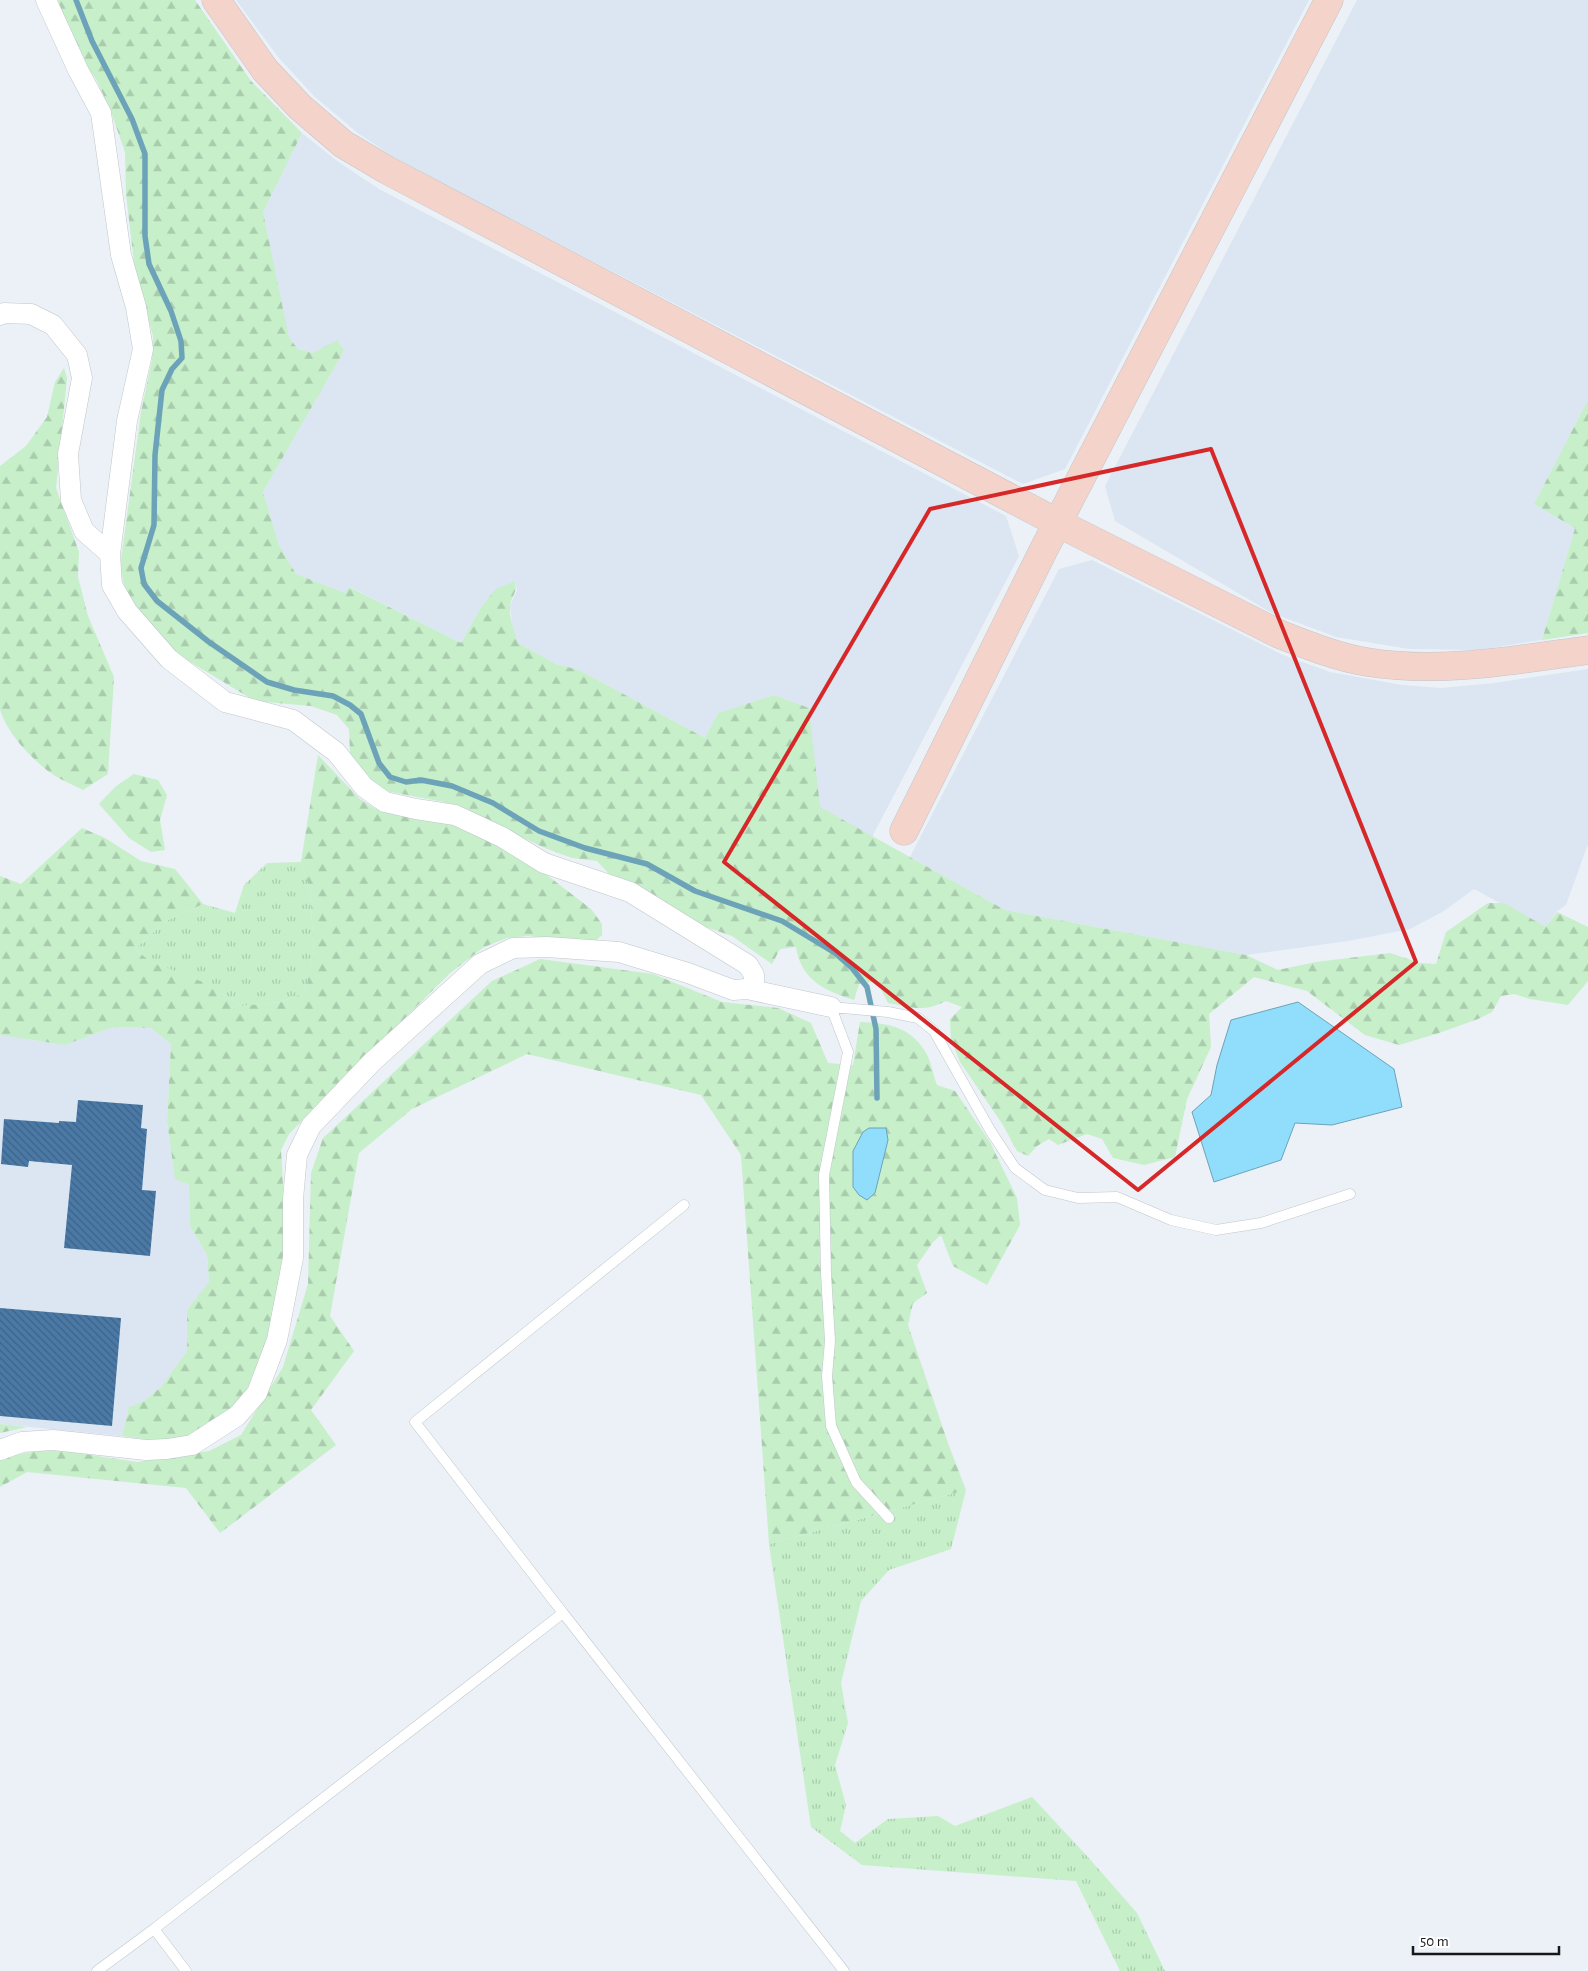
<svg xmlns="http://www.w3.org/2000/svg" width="1588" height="1971" font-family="'Alegreya Sans',sans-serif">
<defs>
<pattern id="grass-tufts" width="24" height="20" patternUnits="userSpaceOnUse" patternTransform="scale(1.25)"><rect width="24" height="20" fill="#c6efca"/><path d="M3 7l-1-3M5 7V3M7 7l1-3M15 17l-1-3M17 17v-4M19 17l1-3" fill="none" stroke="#a9ccad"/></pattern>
<pattern id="forest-firs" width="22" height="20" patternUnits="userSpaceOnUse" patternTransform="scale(1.25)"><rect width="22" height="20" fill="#c6efca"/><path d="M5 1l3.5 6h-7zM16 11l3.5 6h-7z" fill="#a9ccad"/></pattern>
<pattern id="building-back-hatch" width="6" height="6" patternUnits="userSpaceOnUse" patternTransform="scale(1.25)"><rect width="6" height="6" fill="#4b79a6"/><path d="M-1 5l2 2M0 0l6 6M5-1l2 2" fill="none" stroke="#3d6286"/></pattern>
</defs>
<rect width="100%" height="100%" fill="#ebf1f6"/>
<!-- built -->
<path fill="#dbe6f2" d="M236,0H1309L1065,469L1023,484L403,163L359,134L314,96L279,58Z
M1357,0H1588V400L1534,504L1575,528L1542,640L1477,650L1409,649L1336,637L1272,613L1115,521L1105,486Z
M302,133L337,161L379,189L1006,516L1019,556L872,837L819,807L809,708L774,695L718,713L705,738L579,670L556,664L518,643L512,625L510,606L517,590L515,581L496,590L481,607L461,643L350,587L345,593L296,574L279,545L263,492L344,351L313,353L298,349L288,338L263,212Z
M1092,560L1283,655L1330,672L1402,685L1441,688L1494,683L1588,669V844L1566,905L1556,912L1546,928L1474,889L1444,911L1410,929L1348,941L1246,955L1005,910L910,857L1059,569Z
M113,1027L151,1028L171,1044L167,1121L175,1179L189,1185L190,1226L207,1255L209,1283L187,1310V1351L161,1387L144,1401L129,1407L122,1436L0,1424V1035L65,1045Z"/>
<!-- grass -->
<path fill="url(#grass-tufts)" d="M301,862L310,890L314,952L305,993L280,1002L242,1006L203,982L151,962L135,949L166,921L203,904L235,913L244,885L267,863Z
M966,1490L951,1549L889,1570L861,1601L841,1683L848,1723L835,1765L846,1805L840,1831L855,1843L888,1819L938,1816L955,1826L1032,1797L1087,1856L1137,1913L1165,1971H1120L1076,1881L862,1865L811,1827L769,1544Z"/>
<!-- forest -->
<path fill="url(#forest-firs)" d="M58,0H195L251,81L302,133L263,212L289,338L298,349L313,353L337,340L344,351L263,492L279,545L296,574L345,593L349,587L461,643L481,607L496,589L515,581C518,594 510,597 510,608C509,620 515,632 518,643L556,664L579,670L705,738L718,713L774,695L809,708L820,807L1005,910L1246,955L1278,970L1316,962L1390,953L1420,963L1436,964L1446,932L1488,903H1504L1546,927L1557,912L1588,927V981L1568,1005L1530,999L1514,994L1501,996L1492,1012L1478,1019L1439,1033L1399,1045L1365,1035L1307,991L1254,977L1209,1014L1211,1047L1187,1099L1175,1157L1144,1165L1113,1158L1102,1139L1087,1134L1058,1145L1049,1139L1037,1146L1028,1156L1017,1151L1003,1125L960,1062L951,1040L950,1019L962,1007L946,1001C923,1013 912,1007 888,1003L877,981L859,984L854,1000C825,991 801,980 796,947L780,949L772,964L732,936L700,925L643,890L609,874L597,861L572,858L545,848L449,803L386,791L366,776L350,753L349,729L337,715L311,706L255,701L172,651L127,597L120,567L141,412L152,360L153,336L135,271L126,194L125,152L110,109L97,81L80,55L64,19Z
M64,368L67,378L56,488L79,552L78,577L88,616L114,677L108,774L83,790C72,784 58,779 48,771C29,756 8,734 0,710V466L26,446L47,417L55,382Z
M1588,400V633L1542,640L1575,528L1534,504Z
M318,755L360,799L376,809L423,815L454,823L539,869L591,909L602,924V935L593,943L528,936L507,938L484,947L449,974L289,1134L281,1150L286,1237L270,1336L259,1368L240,1400L222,1419L181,1439L156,1441L122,1436L129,1407L144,1401L161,1387L187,1351V1310L209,1282L207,1255L190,1226L189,1185L175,1179L167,1121L171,1044L151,1028L113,1027L65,1045L0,1035V876L21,884L82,828L105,838L141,861L175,869L203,904L166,921L135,949L151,962L203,982L242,1006L280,1002L305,993L314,952L310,890L301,862Z
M134,774L158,780L167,795L160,820L165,850L151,852L129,838L99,804L115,787Z
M540,959L653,974L722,1002L778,1008L811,1023L828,1063L853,1065L860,1022C887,1023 909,1026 925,1051C931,1060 933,1075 937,1085L955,1091L990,1142L1017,1198L1020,1225L987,1285L953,1266L941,1235L933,1242L917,1265L927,1293L913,1303L908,1325L949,1446L966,1490L769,1544L741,1155L701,1095L527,1054L412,1109L359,1153L330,1316L354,1351L311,1410L336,1445L220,1533L186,1488L27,1472L0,1487V1457L52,1449L137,1462L209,1451L241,1435L283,1367L308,1284L311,1173L323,1138L492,981Z
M0,1424L27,1427L0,1433Z"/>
<!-- water -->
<path fill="#91defc" stroke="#6ca3b8" d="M1298,1002L1394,1069L1402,1107L1332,1125L1295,1123L1281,1160L1214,1182L1192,1112L1211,1095L1217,1065L1231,1020Z
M869,1128H886L888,1140L875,1193L867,1200L859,1195L853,1187V1151L863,1132Z"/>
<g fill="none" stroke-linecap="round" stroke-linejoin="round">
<!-- stream -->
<path stroke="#6ca3b8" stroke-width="5.5" d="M76,0L92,41L132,119L145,154V236L149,264L171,311L181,341L182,358L172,369L162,390L155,455L154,525L141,568L144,584L157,601L209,642L267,682L294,690L333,696L350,705L361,714L379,763L390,777L406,782L421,780L452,786L493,803L539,831L585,848L647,864L695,891L782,921L835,953L852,968L867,987L876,1029L877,1098"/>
</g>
<!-- building -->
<path fill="url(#building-back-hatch)" d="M78,1100L143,1105L141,1128L147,1129L142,1190L156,1191L150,1256L64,1248L72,1165L29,1161L28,1167L1,1164L4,1119L59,1123V1121L76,1122Z
M0,1308L121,1318L112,1426L0,1416Z"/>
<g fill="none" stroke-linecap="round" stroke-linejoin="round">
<defs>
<path id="lane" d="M889,1518L856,1482L831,1426L827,1376L830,1341L826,1274L824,1175L848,1052L831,1007L888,1012L918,1018L934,1031L990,1130L1015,1168L1045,1190L1078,1198L1117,1197L1171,1220L1216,1230L1261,1223L1350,1194
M563,1613L415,1422L684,1205
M154,1929L563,1613L844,1971
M97,1971L154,1929L186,1971"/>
<path id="street" d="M46,0L78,70L101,113L121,255L136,307L143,349L127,421L110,554L112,585L127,611L169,659L225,702L293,720L336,752L364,787L385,802L416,809L455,815L502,837L544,863L630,892L748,965L754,975V983L747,989
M0,315L4,313L31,314L53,325L77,355L82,378L68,454L71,500L84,531L110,554
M0,1450L22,1442L53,1440L146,1450L167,1449L192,1445L237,1416L257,1393L277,1340L293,1258V1199L297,1155L311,1126L372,1062L480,964L513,948L547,947L619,952L688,973L733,990L747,989L831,1007"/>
<path id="secondary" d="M216,0L265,70L300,107L343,144L387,170L1058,523L1279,634C1307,645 1337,657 1367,662C1440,674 1515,660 1588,650
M904,831L1043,551L1329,0"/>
</defs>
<!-- lane casing -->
<use href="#lane" stroke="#c0c6cb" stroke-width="11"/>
<!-- street casing -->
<use href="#street" stroke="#c0c6cb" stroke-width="21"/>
<!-- secondary casing -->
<use href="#secondary" stroke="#c0c6cb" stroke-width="29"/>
<!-- lane -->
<use href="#lane" stroke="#fff" stroke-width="10"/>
<!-- street -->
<use href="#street" stroke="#fff" stroke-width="20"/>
<!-- secondary -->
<use href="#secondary" stroke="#f4d4ca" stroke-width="28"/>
</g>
<!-- marked area -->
<path fill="none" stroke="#d62828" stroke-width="4" stroke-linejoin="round" d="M1211,449L1416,962L1138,1190L724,862L930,509Z"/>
<!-- scale -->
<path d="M1413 1946v8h146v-8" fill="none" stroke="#16181a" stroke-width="2.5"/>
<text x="1420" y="1946" font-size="15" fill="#16181a" stroke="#ffffff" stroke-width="4" paint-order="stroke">50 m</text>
</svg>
